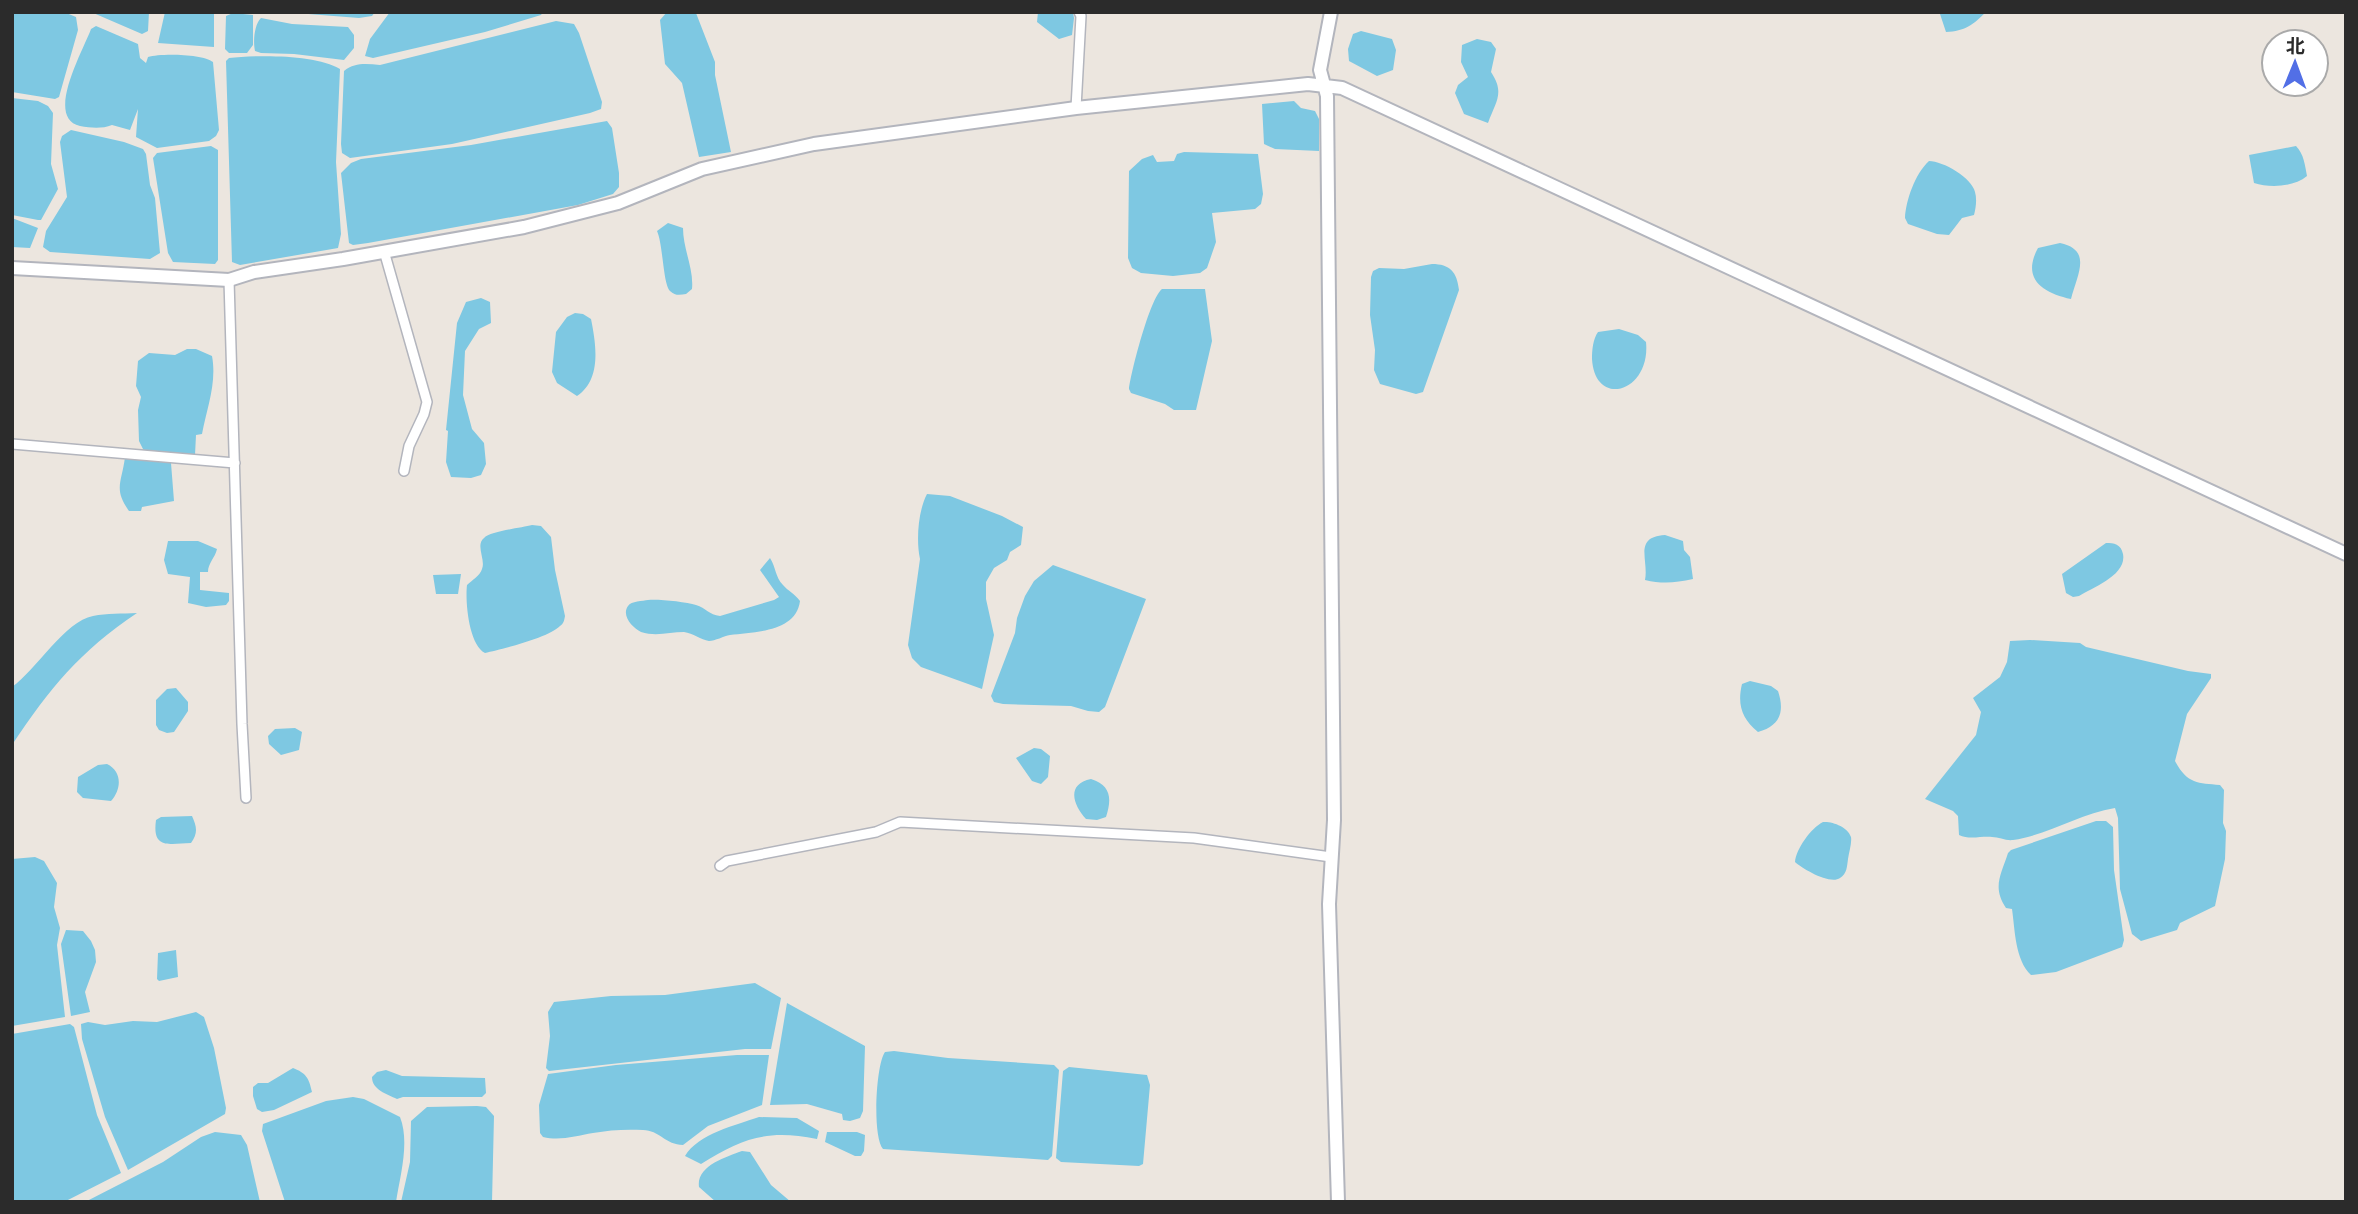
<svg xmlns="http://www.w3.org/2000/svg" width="2358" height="1214" font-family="Helvetica,'Noto Sans SC',sans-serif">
<rect width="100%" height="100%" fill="#ece6df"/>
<!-- water -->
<path fill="#7ec8e2" d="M12,12H64L76,17L78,30L59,97L55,99L12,92Z
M91,12H149L148,31L142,34Z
M165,12H214V47L158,43Z
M283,12H375L372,16L359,18Z
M390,12H543L541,15L485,32L373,58L365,56L370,39Z
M667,12L696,13L715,62V75L731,152L699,157L682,83L665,64L660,20Z
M1038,12L1073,13L1074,18L1072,35L1059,39L1037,22Z
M1942,12H1986C1973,25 1965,31 1946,32L1940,14Z
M233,13L253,15V45L247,53H229L225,49L226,16Z
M261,18L292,24L348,27L354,35V48L344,60L294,54L261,53L255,51C253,42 254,25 261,18Z
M556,21L574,24L579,33L602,102L601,109L590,113L452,144L350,158L342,153L341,144L344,71C355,62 367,64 380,65Z
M96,26L138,44L140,58L146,63L148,57C161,53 203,54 213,62L219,130L216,136L209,141L157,148L136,137L138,109L130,130L112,125C102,129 91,128 80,126C44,118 84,49 91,29Z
M1361,31L1392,39L1396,50L1393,70L1377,76L1349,61L1348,49L1353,34Z
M1477,39L1491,42L1496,49L1491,72C1505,93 1496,101 1488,123L1464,114L1455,93L1458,85L1468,77L1461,62L1462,45Z
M229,58C256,55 316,54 340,69L336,162L341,234L338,248L240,265L232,262L226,61Z
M12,98L38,101L48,106L53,113L51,164L58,189L41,220H38L12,215Z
M1294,101L1301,108L1315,111L1319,119V151L1275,149L1264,144L1262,104Z
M607,121L612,128L619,173V187L613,194L578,205L368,243L353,245L349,243L341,173L351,163L361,159L471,145Z
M71,130L124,142L143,149L146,154L150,185L155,198L160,253L150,259L50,252L43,247L46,231L67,197L60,142L62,136Z
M211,146L218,150V260L215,264L173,262L168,253L153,158L157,153Z
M2296,146C2304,154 2305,166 2307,176C2294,187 2270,188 2254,183L2249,155Z
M1184,152L1258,154L1263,194L1261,204L1255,209L1212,213L1216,242L1207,268L1200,273L1173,276L1141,273L1132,268L1128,258L1129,171L1142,159L1153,155L1157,162L1174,161L1177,154Z
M1929,161C1943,161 1972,178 1975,192C1977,199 1976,207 1974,215L1962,218L1949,235L1937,234L1908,224L1905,218C1906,200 1915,174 1929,161Z
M12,218L38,228L30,248L12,247Z
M668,223L683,228C683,249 694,269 692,289L686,294C680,295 675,296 670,291C663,284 663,244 657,231Z
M2060,243C2093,250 2077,275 2071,299C2043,293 2021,279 2038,248Z
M1432,264C1450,264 1457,272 1459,290L1423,392L1416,394L1380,384L1374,370L1375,350L1370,315L1371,277L1373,271L1379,268L1404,269Z
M1162,289H1205L1212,341L1196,410H1174L1165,404L1131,393L1129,389C1131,372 1150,298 1162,289Z
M481,298L490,302L491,323L479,329L465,351L463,395L472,429L484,443L486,464L481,475L471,478L451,477L446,462L448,431L446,430L457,323L466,302Z
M575,313L583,314L591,319C596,344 602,379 577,396L557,383L552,372L556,332L567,317Z
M1619,329L1638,335L1646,342C1651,392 1595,409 1592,359C1592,350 1593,339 1598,332Z
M187,349H196L212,356C217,383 207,407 202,434L196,435L195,455L144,451L139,441L138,410L141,397L136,386L138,361L149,353L175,355Z
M125,457L171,463L174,501L142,507L141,511H129C113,489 122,482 125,457Z
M927,494L950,496L1002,516L1023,527L1021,545L1010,552L1007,560L994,568L986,582V599L994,635L982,689L921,667L912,658L908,645L920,559C916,541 918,511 927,494Z
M532,525L541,526L551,537L555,570L565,616C564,621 564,623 560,626C548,638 502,649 485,653C469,645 465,602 467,585C472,580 480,576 482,569C486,560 475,545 484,538C490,531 521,528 532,525Z
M1665,535L1683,541L1684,550L1690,557L1693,579C1675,583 1662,584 1645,580C1649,560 1633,537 1665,535Z
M168,541H198L217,549C215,558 208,563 208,572H200V590L229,593V601L226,605L206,607L188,603L190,577L168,574L164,560Z
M2106,543C2114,543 2121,544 2123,554C2127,575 2093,587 2079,596L2073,597L2066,593L2062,574Z
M770,558C776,567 775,577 783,585C788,591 794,593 800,601C796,632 755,632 730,635C724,636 715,641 709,641C701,640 693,633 684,632C670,632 656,637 641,632C633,628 621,616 628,606C631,601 643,601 648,600C659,599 686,602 696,605C706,608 709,615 720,616L774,600L779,597L760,570Z
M1053,565L1146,599L1105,707L1099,712L1088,711L1071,706L1003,704L994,702L991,696L1015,633L1017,618L1025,596L1034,581Z
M461,574L458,594H436L433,575Z
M137,613C79,652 50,688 12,745V687C36,670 65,621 93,616C107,613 122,614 137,613Z
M2030,640L2080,643L2086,647L2188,671L2211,674V678L2187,714L2175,761C2187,784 2198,783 2220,785L2224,790L2223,823L2226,831L2225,859L2215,906L2180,923L2177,930L2141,941L2132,934L2120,889L2118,818L2115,808C2079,814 2048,835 2013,840C2006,841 1999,837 1992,837C1981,836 1969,840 1959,835L1958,816L1953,811L1925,799L1976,735L1981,712L1973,698L2000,677L2007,662L2010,641Z
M1750,681L1771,686L1778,691C1785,712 1780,726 1758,732C1742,719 1737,705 1742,684Z
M176,688L188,702V711L174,732L167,733L159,730L156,725V700L167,689Z
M295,728L302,732L299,750L281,755L269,744L268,736L275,729Z
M1034,748L1041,749L1050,756L1048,777L1041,784L1032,781L1016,758Z
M107,764C122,771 122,789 111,801L83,798L77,792L78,777L98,765Z
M1091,779C1111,785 1112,799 1106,817L1097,820L1086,819C1073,805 1066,784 1091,779Z
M192,816C197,827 198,833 191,843C168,844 152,849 156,820L161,817Z
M2096,821H2106L2113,827L2114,870L2124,940L2122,947L2056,972L2031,975C2015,960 2015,930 2012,909L2006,908C1992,887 2001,875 2008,853L2011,850Z
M1823,822C1832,821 1848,827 1851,837C1852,843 1849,852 1848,859C1847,866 1847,874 1840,878C1830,885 1803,869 1795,862C1796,849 1811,828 1823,822Z
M35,857L44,861L57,883L54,907L60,928L57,945L65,1017L12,1026V859Z
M66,930L83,931L91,941L95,950L96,962L85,992L90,1012L71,1016L61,944Z
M176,950L178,977L159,981L157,979L158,953Z
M755,983L781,998L771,1049H745L549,1071L546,1068L550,1036L548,1012L554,1002L611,996L665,995Z
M787,1003L865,1046L863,1111L860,1118L850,1121L843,1120L842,1114L807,1104L770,1105Z
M196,1012L204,1017L214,1048L226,1108L225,1114L128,1170L105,1117L82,1039L81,1024L88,1022L105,1025L133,1021L157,1022Z
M70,1024L74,1027L97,1115L121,1173L64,1202H12V1034Z
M894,1051L948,1058L1054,1065L1059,1070L1052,1156L1048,1160L883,1149C872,1136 876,1064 885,1052Z
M737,1055H769L762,1105L708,1126L683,1145C666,1145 659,1130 643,1130C626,1129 609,1130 593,1133C576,1136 560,1141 543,1137L540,1133L539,1105L548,1074L616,1065Z
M1069,1067L1147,1075L1150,1085L1143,1164L1139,1166L1061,1162L1056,1158L1063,1071Z
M293,1068C306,1073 309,1078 312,1092L274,1110L262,1112L257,1109L253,1096V1087L258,1083H268Z
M386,1070L402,1076L485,1078L486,1093L482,1097H403L397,1099C387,1094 372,1090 372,1077L377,1072Z
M353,1097L364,1099L400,1117C410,1142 400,1176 396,1202H285L262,1131L263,1124L326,1101Z
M477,1106L486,1107L494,1116L492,1202H401L410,1162L411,1121L427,1107Z
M759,1117L797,1118L819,1131L817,1139C768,1129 742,1138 701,1164L685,1156C698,1134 736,1125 759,1117Z
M215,1132L241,1135L247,1145L260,1202H85L163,1162L201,1137Z
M827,1132H857L865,1135L864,1151L861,1156H855L825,1142Z
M742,1151L750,1152L771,1185L791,1202H716L699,1187C696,1166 726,1157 742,1151Z"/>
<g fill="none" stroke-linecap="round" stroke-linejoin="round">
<defs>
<path id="street" d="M1076,108L1081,16L1079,12
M384,251L427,402L424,414L409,446L404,471
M229,280L242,724L246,798
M12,444L235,463
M720,866L727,861L876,832L900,822L1194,838L1331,857"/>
<path id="secondary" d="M1331,12L1320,70L1327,96L1334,820L1329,904L1338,1202
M12,268L229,280L254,272L343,259L524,227L618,203L702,169L814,144L1076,108L1308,84L1342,88L2346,554"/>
</defs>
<!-- street casing -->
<use href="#street" stroke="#b3b5bd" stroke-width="12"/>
<!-- secondary casing -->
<use href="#secondary" stroke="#b3b5bd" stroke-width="16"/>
<!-- street -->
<use href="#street" stroke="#fff" stroke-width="9"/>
<!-- secondary -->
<use href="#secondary" stroke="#fff" stroke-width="12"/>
</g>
<!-- border -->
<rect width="2358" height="1214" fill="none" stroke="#2b2b2b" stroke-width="28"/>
<!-- north arrow -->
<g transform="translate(2295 63) rotate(1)"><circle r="33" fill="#ffffff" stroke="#aaaaaa" stroke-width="2"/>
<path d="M0-5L12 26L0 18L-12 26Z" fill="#526fe6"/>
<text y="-10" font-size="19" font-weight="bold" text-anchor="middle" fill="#2b2b2b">北</text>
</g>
</svg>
